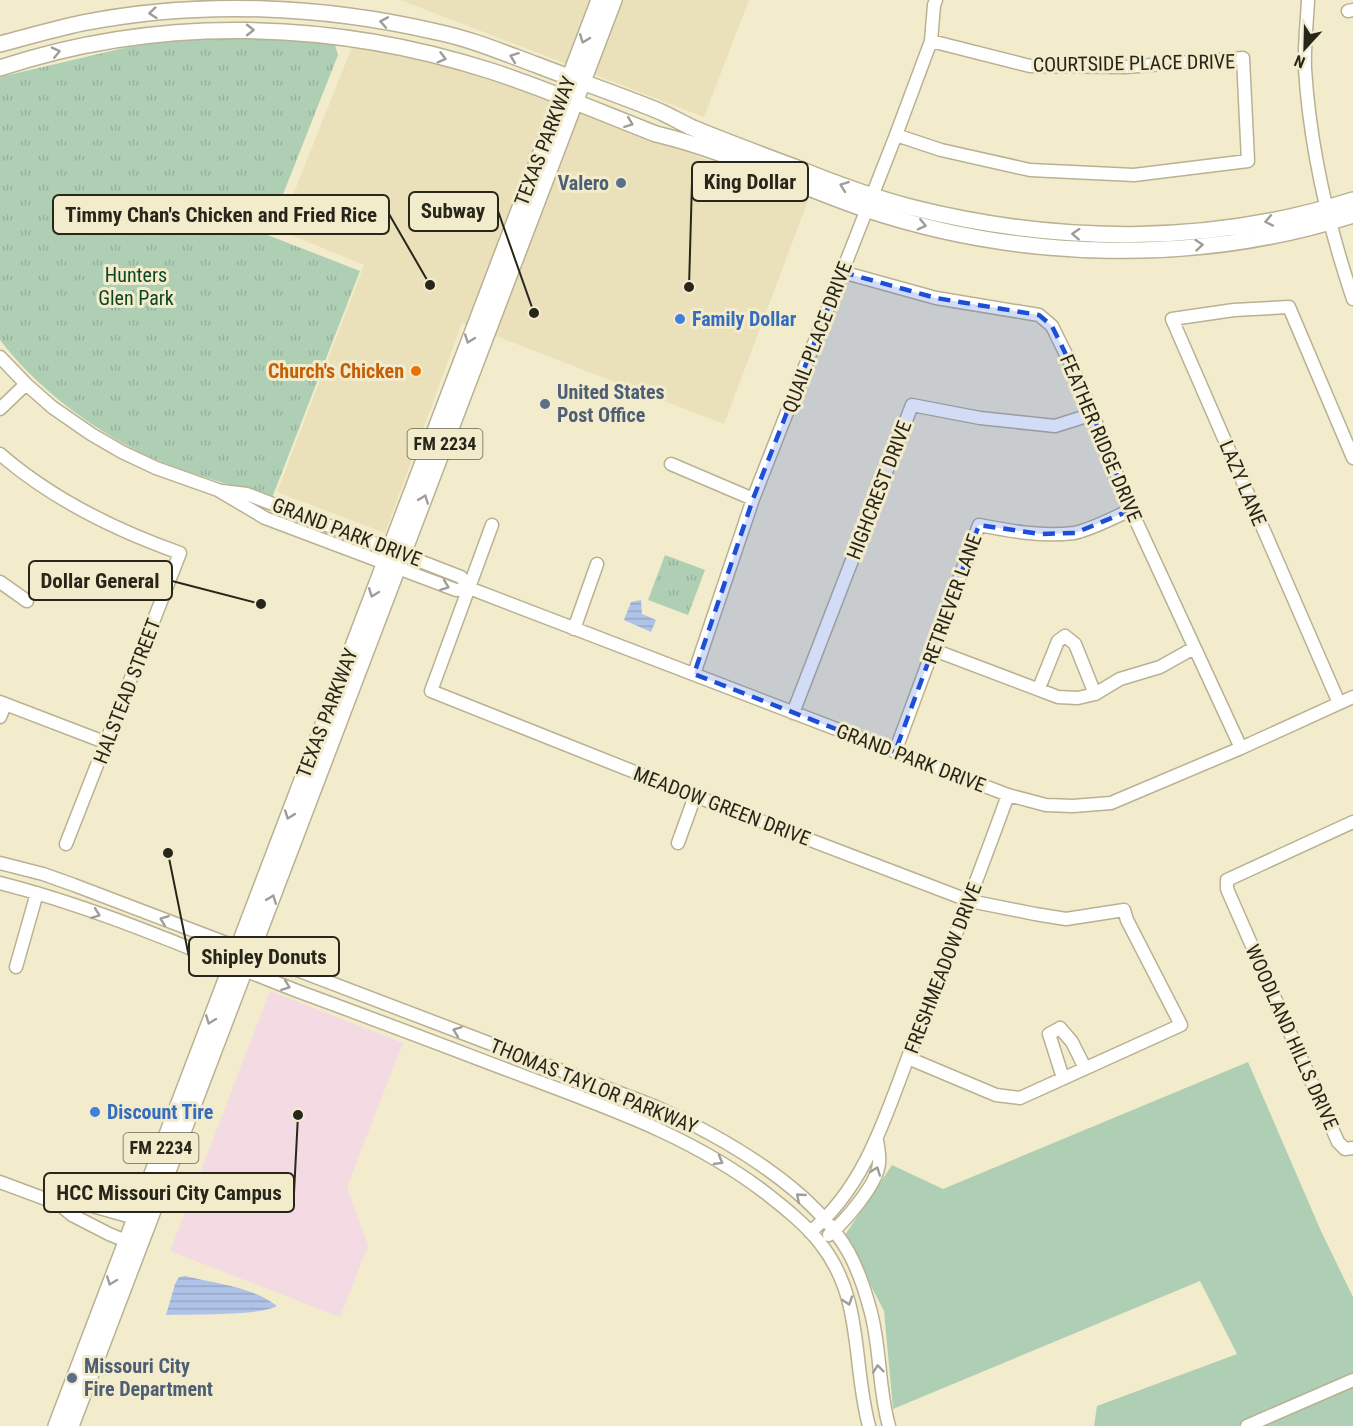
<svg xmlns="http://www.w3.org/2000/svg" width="1353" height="1426" font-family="'Roboto Condensed',sans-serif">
<defs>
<pattern id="park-tufts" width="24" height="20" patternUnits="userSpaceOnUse" patternTransform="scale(1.5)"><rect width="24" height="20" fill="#afcfb5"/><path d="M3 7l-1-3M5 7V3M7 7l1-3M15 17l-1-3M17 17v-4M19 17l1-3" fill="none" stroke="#97b29b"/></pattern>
<pattern id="water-rules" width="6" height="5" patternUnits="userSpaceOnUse" patternTransform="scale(1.5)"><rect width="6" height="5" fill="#afc2e7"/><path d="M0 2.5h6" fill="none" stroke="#97a7c6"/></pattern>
</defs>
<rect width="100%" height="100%" fill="#f3eccc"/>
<!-- built -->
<path fill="#eae1ba" d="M400,0H749L704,117Z
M367,46L467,71L512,85L809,198L724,424L462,323L385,533L277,492L364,265L279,230L352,47Z"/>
<!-- education -->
<path fill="#f3dae3" d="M270,991L403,1043L347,1187L368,1246L340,1317L170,1251Z"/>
<!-- grass -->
<path fill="#afcfb5" d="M1248,1062L1321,1231L1353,1297V1426H1094L1097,1406L1237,1354L1200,1281L893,1409L884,1311L845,1235L892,1165L943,1189Z"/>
<!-- park -->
<path fill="url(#park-tufts)" d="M251,33L324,40L335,45L338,55L282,197L271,209L260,232L360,271L272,498C224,482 170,470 126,445C79,419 33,383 0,340V77L158,40Z
M665,555L705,570L688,615L648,600Z"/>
<!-- water -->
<path fill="url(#water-rules)" d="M641,600L642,614L656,620L651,632L624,620L631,602Z
M185,1276C216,1284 251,1286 277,1306C259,1316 191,1314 166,1315L175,1284L179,1277Z"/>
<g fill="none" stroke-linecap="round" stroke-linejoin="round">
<defs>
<path id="minor" d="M1308,0C1307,23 1304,46 1305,69C1310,147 1328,225 1353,299
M1348,11L1353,10
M896,135L941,150L1030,170L1134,175L1248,161L1243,58L1125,67L1030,66L931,41
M842,272L936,298L1039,315L1052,326L1080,383L1131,510L1241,748
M0,357L26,384L52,407L91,434L122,452L156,468L218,490L265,518L456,590L469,588L1008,795L1046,805L1073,806L1111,803L1241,748L1353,697
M0,409L26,384
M0,454C53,500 115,530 180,553L66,844
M671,464L753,499
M222,491L247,494L461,577L469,588
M492,525L431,691L695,796L970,901L1035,914L1066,919L1124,910L1127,920L1181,1025L1020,1098L996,1095L908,1058
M0,582L27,601
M574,629L597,564
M934,650L1058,697L1078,698L1095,694L1120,679L1160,667L1194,648
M694,674L753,499L896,135L931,41L934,5L936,0
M1039,688L1058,641L1065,636L1075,644L1095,694
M0,702L107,743
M1339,703L1172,319L1234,310L1289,307L1353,458
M793,713L912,405L980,418L1055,426L1093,414
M0,717L5,705
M895,752L979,525C1010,531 1042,537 1074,533C1091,530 1114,517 1131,510
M1353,822L1227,880V889L1338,1142L1345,1149L1353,1148
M678,843L695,796
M0,863L43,874L74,885L654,1106C721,1136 812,1187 849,1253C858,1270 865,1290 870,1309C881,1347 878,1388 889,1426
M0,883C103,909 201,954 300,992C374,1019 447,1047 521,1075C608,1108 692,1136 767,1194C786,1209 805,1224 820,1243C864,1298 852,1363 869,1426
M16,967L37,893
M1063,1078L1049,1034L1060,1028L1072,1042L1085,1068
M0,1182L59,1204L72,1215L109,1234L126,1241
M61,1205L75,1201L135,1218L137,1225
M810,1232C870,1183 889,1103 917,1034C948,955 979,875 1008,795
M829,1235C844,1222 878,1184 879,1163C880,1156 878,1147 877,1140
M1247,1426L1353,1380"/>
<path id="major" d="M0,44C27,37 54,29 82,23C198,0 321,5 437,32C471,39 504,53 537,65C578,81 620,95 661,112C672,117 682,123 693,128C727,142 762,155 797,168C834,183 872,197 910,207C1056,244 1209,246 1353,200
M0,68C159,15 333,20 491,71C546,89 602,113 656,134C728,151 795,185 865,209C1020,261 1198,265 1353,215
M56,1426L599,0
M71,1426L614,0"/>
</defs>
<!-- minor casing -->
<use href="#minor" stroke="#b8b192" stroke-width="15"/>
<!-- major casing -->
<use href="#major" stroke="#b8b192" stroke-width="18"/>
<!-- minor -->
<use href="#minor" stroke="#fff" stroke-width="12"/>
<!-- major -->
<use href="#major" stroke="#fff" stroke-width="15"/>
</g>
<!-- one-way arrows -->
<defs><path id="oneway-chevron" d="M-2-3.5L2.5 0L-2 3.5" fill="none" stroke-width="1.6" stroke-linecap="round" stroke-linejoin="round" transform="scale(1.5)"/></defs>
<g stroke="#9e9d98">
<use href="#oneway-chevron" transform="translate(153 13) rotate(174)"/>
<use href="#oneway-chevron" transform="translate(384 22) rotate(-170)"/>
<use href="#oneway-chevron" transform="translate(250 30)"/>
<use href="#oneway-chevron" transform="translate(584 39) rotate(111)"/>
<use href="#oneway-chevron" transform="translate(56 52) rotate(-13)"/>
<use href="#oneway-chevron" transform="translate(514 57) rotate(-159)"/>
<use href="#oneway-chevron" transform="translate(442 58) rotate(15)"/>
<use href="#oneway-chevron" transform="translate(629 123) rotate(21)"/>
<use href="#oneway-chevron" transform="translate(844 186) rotate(-160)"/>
<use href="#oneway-chevron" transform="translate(1269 221) rotate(169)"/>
<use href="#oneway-chevron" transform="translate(922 225) rotate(13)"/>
<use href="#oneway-chevron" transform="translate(1076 234) rotate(-177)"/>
<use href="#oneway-chevron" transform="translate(1199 245) rotate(-5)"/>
<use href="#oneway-chevron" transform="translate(469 339) rotate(110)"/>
<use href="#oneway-chevron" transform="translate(424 499) rotate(-69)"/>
<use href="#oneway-chevron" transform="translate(445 586) rotate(21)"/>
<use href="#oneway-chevron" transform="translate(373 593) rotate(111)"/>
<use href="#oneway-chevron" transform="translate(289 815) rotate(110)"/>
<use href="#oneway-chevron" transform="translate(272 899) rotate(-69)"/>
<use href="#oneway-chevron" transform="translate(96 914) rotate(20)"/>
<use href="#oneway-chevron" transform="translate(164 920) rotate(-159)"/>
<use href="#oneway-chevron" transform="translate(286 986) rotate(21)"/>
<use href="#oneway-chevron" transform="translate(210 1020) rotate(111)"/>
<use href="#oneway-chevron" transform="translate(457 1031) rotate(-159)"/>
<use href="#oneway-chevron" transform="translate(719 1161) rotate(30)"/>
<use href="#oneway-chevron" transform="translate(876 1171) rotate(-70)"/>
<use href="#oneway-chevron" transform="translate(800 1197) rotate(-139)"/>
<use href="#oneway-chevron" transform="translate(111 1281) rotate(110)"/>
<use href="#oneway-chevron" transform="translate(848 1301) rotate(72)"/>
<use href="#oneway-chevron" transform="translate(878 1369) rotate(-96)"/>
</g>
<!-- marked area -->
<path fill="#1d4ed8" fill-opacity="0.2" stroke="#1d4ed8" stroke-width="4.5" stroke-dasharray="12 8" stroke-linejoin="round" d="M842,272L936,298L1039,315L1052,326L1080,383L1131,510L1075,533L1040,534L979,525L895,752L694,674L753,499Z"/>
<!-- markers -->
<g fill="#5c6f8a" stroke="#f3eccc" stroke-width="2">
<circle cx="621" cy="183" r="6"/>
<circle cx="545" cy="404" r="6"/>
<circle cx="72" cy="1378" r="6"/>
</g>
<g fill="#3f7fe0" stroke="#f3eccc" stroke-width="2">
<circle cx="680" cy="319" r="6"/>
<circle cx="95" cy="1112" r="6"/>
</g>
<circle fill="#e8710a" stroke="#f3eccc" stroke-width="2" cx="416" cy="371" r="6"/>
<g text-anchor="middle" stroke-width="6" stroke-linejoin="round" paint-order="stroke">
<!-- shield labels -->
<g fill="#f3eccc" stroke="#65614f" stroke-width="1.5">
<rect x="407.5" y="429" width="75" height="30" rx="4.5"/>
<rect x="123.5" y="1133" width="75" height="30" rx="4.5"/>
</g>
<g font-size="18" font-weight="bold" fill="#28261a">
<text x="445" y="450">FM 2234</text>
<text x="161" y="1154">FM 2234</text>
</g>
<!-- street labels -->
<g font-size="20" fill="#28261a" stroke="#f3eccc">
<text transform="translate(1134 63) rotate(-1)" y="7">COURTSIDE PLACE DRIVE</text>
<text transform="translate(545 141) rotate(-69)" y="7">TEXAS PARKWAY</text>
<text transform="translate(817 337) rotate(-69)" y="7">QUAIL PLACE DRIVE</text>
<text transform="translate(1101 438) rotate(67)" y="7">FEATHER RIDGE DRIVE</text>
<text transform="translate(1243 483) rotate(67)" y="7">LAZY LANE</text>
<text transform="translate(879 490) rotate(-69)" y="7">HIGHCREST DRIVE</text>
<text transform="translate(347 532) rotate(21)" y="7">GRAND PARK DRIVE</text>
<text transform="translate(952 599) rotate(-70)" y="7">RETRIEVER LANE</text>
<text transform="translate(127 691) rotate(-69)" y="7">HALSTEAD STREET</text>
<text transform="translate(327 713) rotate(-69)" y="7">TEXAS PARKWAY</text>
<text transform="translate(911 758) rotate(21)" y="7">GRAND PARK DRIVE</text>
<text transform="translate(722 806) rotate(21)" y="7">MEADOW GREEN DRIVE</text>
<text transform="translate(943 968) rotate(-69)" y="7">FRESHMEADOW DRIVE</text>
<text transform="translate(1292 1037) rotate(66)" y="7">WOODLAND HILLS DRIVE</text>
<text transform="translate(594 1086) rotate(22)" y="7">THOMAS TAYLOR PARKWAY</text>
</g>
<!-- service labels -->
<g font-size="20" font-weight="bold" fill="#4e5e75" stroke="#f3eccc" text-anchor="start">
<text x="609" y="190" text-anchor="end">Valero</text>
<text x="557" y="399">United States<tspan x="557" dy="23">Post Office</tspan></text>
<text x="84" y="1373">Missouri City<tspan x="84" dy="23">Fire Department</tspan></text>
</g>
<!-- park labels -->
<g font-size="20" fill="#0d4722" stroke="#f3eccc">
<text x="136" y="282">Hunters<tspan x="136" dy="23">Glen Park</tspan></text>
</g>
<!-- shop labels -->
<g font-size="20" font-weight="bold" fill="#366cbe" stroke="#f3eccc" text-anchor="start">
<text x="692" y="326">Family Dollar</text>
<text x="107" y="1119">Discount Tire</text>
</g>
<!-- food labels -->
<g font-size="20" font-weight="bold" fill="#c56008" stroke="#f3eccc" text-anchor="end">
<text x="404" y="378">Church's Chicken</text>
</g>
</g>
<!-- callouts -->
<path fill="none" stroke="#28261a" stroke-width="2" d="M689 287L692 182M534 313L498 211M430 285L389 214M261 604L172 581M168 853L189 957M298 1115L294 1193"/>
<g fill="#28261a" stroke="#f3eccc" stroke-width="2">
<circle cx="689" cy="287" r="6"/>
<circle cx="534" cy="313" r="6"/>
<circle cx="430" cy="285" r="6"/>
<circle cx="261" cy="604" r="6"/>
<circle cx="168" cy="853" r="6"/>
<circle cx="298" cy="1115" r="6"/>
</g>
<g fill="#f3eccc" stroke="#28261a" stroke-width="2">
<rect x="692" y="162" width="116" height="39" rx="6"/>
<rect x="409" y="192" width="89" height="39" rx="6"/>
<rect x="53" y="195" width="336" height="39" rx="6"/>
<rect x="29" y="561" width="143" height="39" rx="6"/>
<rect x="189" y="937" width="150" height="39" rx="6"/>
<rect x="44" y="1173" width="250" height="39" rx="6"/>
</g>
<g font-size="21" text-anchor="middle" font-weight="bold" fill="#28261a">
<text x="750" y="189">King Dollar</text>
<text x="453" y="218">Subway</text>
<text x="221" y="222">Timmy Chan's Chicken and Fried Rice</text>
<text x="100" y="588">Dollar General</text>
<text x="264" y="964">Shipley Donuts</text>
<text x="169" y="1200">HCC Missouri City Campus</text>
</g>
<!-- north arrow -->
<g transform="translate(1305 48) rotate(202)" stroke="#f3eccc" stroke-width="4.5" paint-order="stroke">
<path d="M0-4.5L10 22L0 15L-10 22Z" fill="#28261a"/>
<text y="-9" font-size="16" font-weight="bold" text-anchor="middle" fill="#28261a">N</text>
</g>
</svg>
